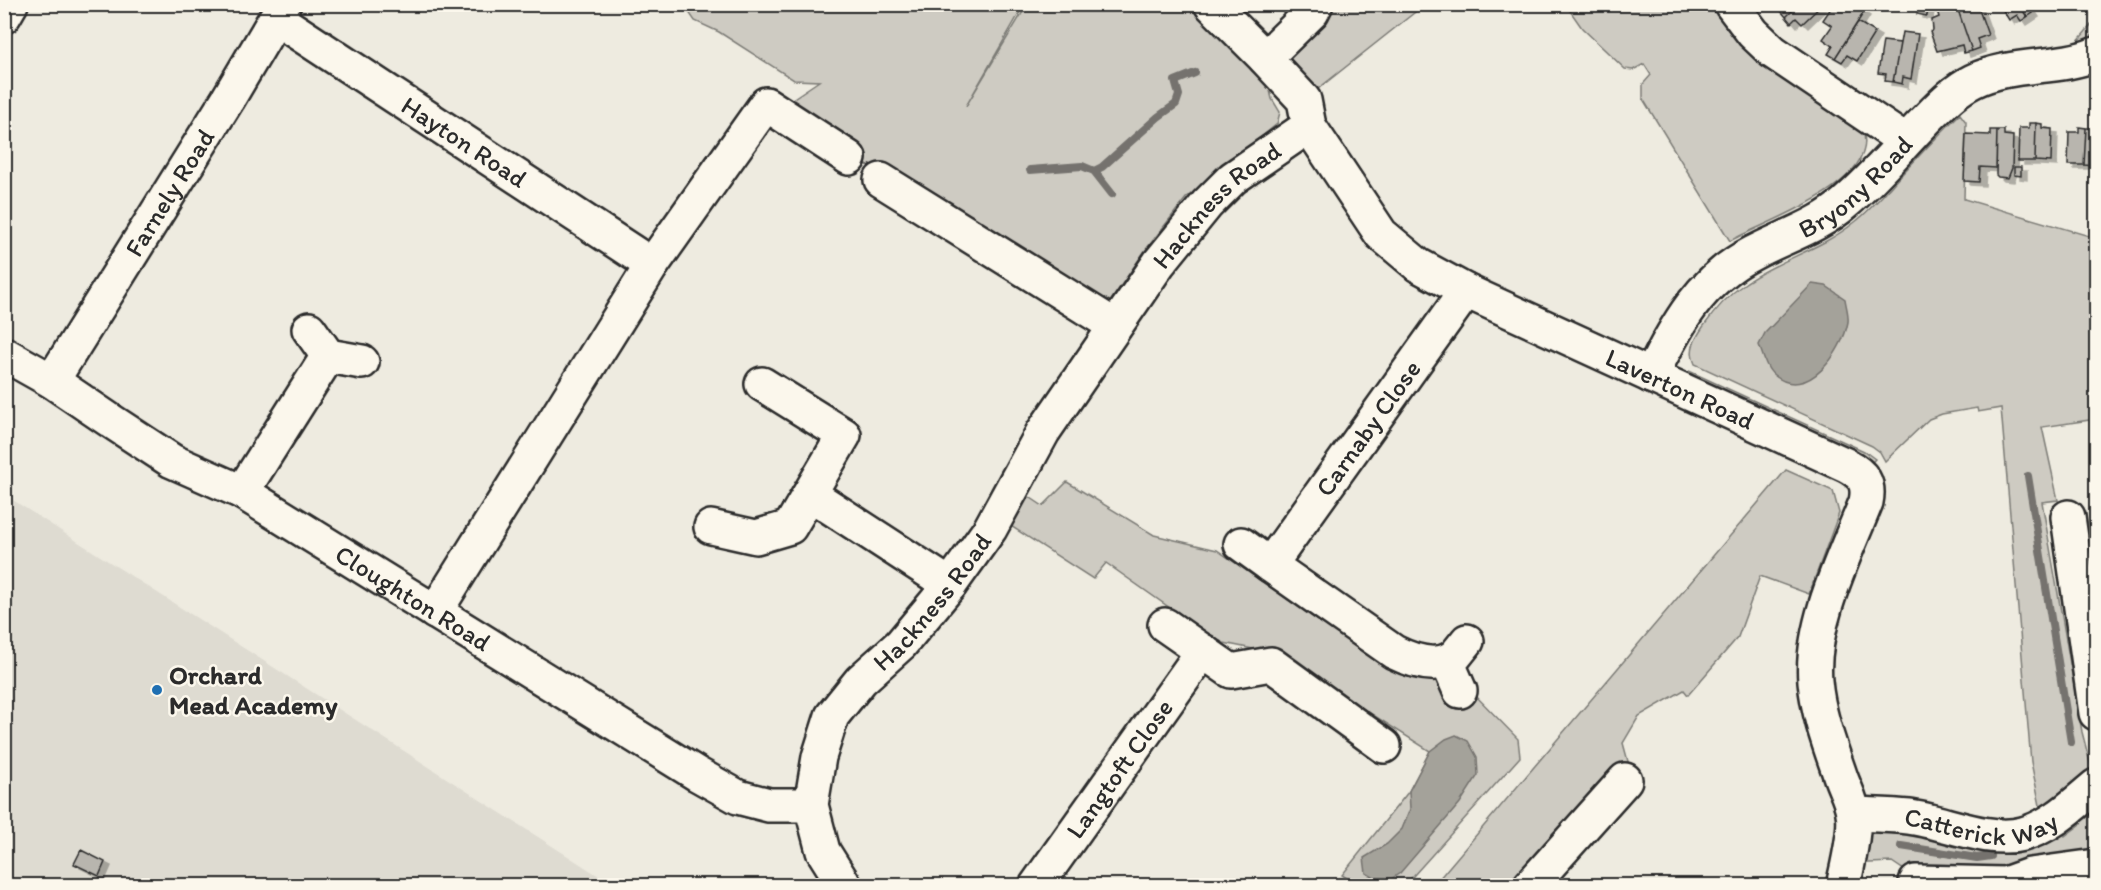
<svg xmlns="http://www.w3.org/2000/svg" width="2101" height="890" font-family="Itim,sans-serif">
<defs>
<filter id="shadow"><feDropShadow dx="6" dy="4" stdDeviation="0" flood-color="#0004"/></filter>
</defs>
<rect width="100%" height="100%" fill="#eeebe0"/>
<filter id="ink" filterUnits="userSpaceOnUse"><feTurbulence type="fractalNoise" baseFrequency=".0167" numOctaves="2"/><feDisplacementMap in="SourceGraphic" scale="12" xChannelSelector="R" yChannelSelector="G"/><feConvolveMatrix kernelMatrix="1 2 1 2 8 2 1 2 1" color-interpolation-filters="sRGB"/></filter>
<g filter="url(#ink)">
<!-- built -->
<path fill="#dedbd1" d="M5,495L613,885H5Z"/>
<!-- green -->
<path fill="#cecbc2" stroke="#7c7b76" stroke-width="1.5" d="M684,5H1024L966,106L1027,5H1210L1262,57L1272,99L1280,112L1277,124L1186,198L1144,252L1105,309L776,110L819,81L794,80L719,32L695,21Z
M1318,5H1424L1304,100L1262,55Z
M1566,5H1714L1719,13L1863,131C1881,183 1764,222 1730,241L1643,99V84L1651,75L1644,64L1633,70L1625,69L1582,28Z
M2096,19V44L2066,55Z
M1960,114L1966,122L1964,199L2096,238V419L2042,427L2058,500L2042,502L2082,732L2096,786L2062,815L2065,836L2081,824L2080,821L2096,806V855L1997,877L1907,872L1892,862L1848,864L1854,814L2044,825L2031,762L2001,408L1978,412L1977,408L1942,414L1929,419L1885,461L1880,452L1872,446L1695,364C1688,350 1695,339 1703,327C1715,310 1727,296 1744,284C1779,259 1821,250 1855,222C1873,208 1887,190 1903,173C1922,153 1940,133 1960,114Z
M1689,371L1864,451L1875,459L1871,463L1697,379Z
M1786,470L1833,491L1839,513L1809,594L1760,576L1738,637L1688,695L1684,690L1639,716L1623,743L1629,765L1566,826L1511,885L1433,886Z
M1067,482L1154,535L1217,550L1314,618L1383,659L1435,676L1475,695L1518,739L1520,757L1405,885H1350L1352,881L1342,875L1409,791L1430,751L1277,654L1224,643L1210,636L1106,563L1093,579L1006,523L1022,492L1043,506Z"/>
<!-- water -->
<path fill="#a4a29a" stroke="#74726e" stroke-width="1.5" d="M1812,284L1826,286L1845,299C1846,306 1849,315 1848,322C1843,351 1807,403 1774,375C1766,369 1763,355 1759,345L1765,333Z
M1456,735L1468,741L1477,757L1478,775L1460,803L1400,873L1388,881L1378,880L1366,873L1364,858L1387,844L1402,829L1410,809L1409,791L1430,751L1446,739Z"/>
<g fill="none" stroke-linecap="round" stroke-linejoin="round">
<!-- stream -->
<path stroke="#74726e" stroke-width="8" d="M1030,170L1082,166L1094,171L1112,194
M1094,171L1102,167L1158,117L1176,104L1179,95L1175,81L1195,73
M2028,476L2071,742
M1901,846L1977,858L1991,856"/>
</g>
<!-- building -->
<path fill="#b8b5ae" stroke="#2b2b2b" stroke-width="1.5" filter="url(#shadow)" d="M1784,4H1799L1786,17L1781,11L1786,6Z
M1799,4H1823L1802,24L1796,18L1791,23L1786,17Z
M1845,4H1852L1864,12L1835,58L1828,54L1833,46L1823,39L1832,26L1823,20L1833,5L1841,10Z
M1918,4L1928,6L1927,16L1917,14Z
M1935,4H1956L1972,51L1964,53L1962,45L1937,51L1930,32L1933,30L1932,20L1939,17Z
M1974,4H1977L1988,35L1977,39L1980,48L1972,51L1958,10Z
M1999,4H2019L2027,17L2021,21L2017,15L2009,20Z
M2019,4H2033L2029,7L2033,13L2027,17Z
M1858,22L1875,32L1857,61L1847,55L1842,62L1835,58Z
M1902,32L1918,34L1911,79L1903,77L1902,84L1893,82Z
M1883,41L1900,43L1893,82L1885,81L1886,74L1878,73Z
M2029,123H2036L2035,161H2018L2019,128H2029Z
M2036,123L2042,124V128L2052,129L2051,162L2035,161Z
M2079,127L2086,128L2084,165H2068L2069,132H2079Z
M2086,128H2093L2092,132L2096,133V166L2084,165Z
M1990,130H1997L1996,168L1980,167L1979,182L1964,181L1966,134L1990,135Z
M1997,130H2004V135L2013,136L2012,168L2008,178L1998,177L1996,175Z
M2014,167H2021V176L2014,175Z
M81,850L105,862L99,876L74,864Z"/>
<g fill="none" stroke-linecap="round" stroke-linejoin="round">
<defs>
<g id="minor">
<path id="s1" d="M1211,4L1262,55L1304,100L1309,126L1381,234L1418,265L1466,291L1846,465C1863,474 1870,483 1866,502C1845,555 1810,624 1815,681C1818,715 1830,746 1841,778C1845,789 1852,802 1853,813C1856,828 1847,869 1843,886"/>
<path d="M1731,4L1753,33L1773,52L1905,141"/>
<path d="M4,16L11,4"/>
<path id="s2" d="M277,19L652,265"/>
<path d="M1265,58L1312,12L1316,4"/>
<path d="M881,180L1115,326"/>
<path d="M309,329L328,356L362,362"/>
<path id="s3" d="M4,354L52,381L108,419L172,461L242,492L697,774L738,797L769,805H811"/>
<path id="s4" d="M1651,376C1677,324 1700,280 1753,253C1785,236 1818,227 1845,203C1874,178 1898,149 1924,122C1939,107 1953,91 1973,81C2012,62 2057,70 2096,54"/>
<path id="s5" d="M52,381L228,99L284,4"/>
<path d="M242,492L328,356"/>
<path d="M810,494L950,585"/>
<path d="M2068,517L2096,713"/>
<path d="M711,527L756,537L790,527L844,435L762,384"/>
<path d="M1241,544L1270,565"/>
<path d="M435,612L652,265L766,104L849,158"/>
<path d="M1165,625L1231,671L1271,664L1384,746"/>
<path id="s6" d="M1447,661C1429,667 1410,660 1394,652L1270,565L1466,291"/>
<path d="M1460,691L1447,661L1455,656L1467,641"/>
<path id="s7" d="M1854,814C1872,815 1891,815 1909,817C1943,821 1988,843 2023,834C2052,826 2074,804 2096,786"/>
<path d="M1916,882L2005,884L2030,875L2096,866"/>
<path id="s8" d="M845,886L823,851L811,805L819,757L832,716L861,680L901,644L950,585L990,529L1043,432L1159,263L1207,204L1233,178L1309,126"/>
<path id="s9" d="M1036,886L1203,651"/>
<path d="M1530,886L1625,780"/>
</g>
</defs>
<!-- minor casing -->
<use href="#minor" stroke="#2b2b2b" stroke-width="38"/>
<!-- minor -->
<use href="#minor" stroke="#fbf7ec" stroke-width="33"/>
</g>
</g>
<!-- markers -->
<circle fill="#1f6fb2" stroke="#fbf7ec" stroke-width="2" cx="157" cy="690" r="6"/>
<g text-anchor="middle" stroke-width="5" stroke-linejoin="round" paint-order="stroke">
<!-- street labels -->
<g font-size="26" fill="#2b2b2b" stroke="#fbf7ec">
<text dy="9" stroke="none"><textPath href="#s2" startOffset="224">Hayton Road</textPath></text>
<text dy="9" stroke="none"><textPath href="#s4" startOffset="286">Bryony Road</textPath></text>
<text dy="9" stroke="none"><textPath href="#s5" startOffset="222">Farnely Road</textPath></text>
<text dy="9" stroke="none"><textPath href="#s8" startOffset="824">Hackness Road</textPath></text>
<text dy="9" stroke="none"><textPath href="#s1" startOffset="628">Laverton Road</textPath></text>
<text dy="9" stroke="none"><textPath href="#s6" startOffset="375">Carnaby Close</textPath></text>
<text dy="9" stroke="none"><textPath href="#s3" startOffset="477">Cloughton Road</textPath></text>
<text dy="9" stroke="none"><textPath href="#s8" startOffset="333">Hackness Road</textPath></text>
<text dy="9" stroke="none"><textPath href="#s9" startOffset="144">Langtoft Close</textPath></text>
<text dy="9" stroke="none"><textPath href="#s7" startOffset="129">Catterick Way</textPath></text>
</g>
<!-- poi labels -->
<g font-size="26" font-weight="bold" fill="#2b2b2b" stroke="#fbf7ec" text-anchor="start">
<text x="169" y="684">Orchard<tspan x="169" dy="30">Mead Academy</tspan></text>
</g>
</g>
<!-- margin -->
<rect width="2101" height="890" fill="none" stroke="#fbf7ec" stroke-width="24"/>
<rect x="12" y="12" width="2077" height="866" fill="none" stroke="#2b2b2b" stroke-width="2" filter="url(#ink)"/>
</svg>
